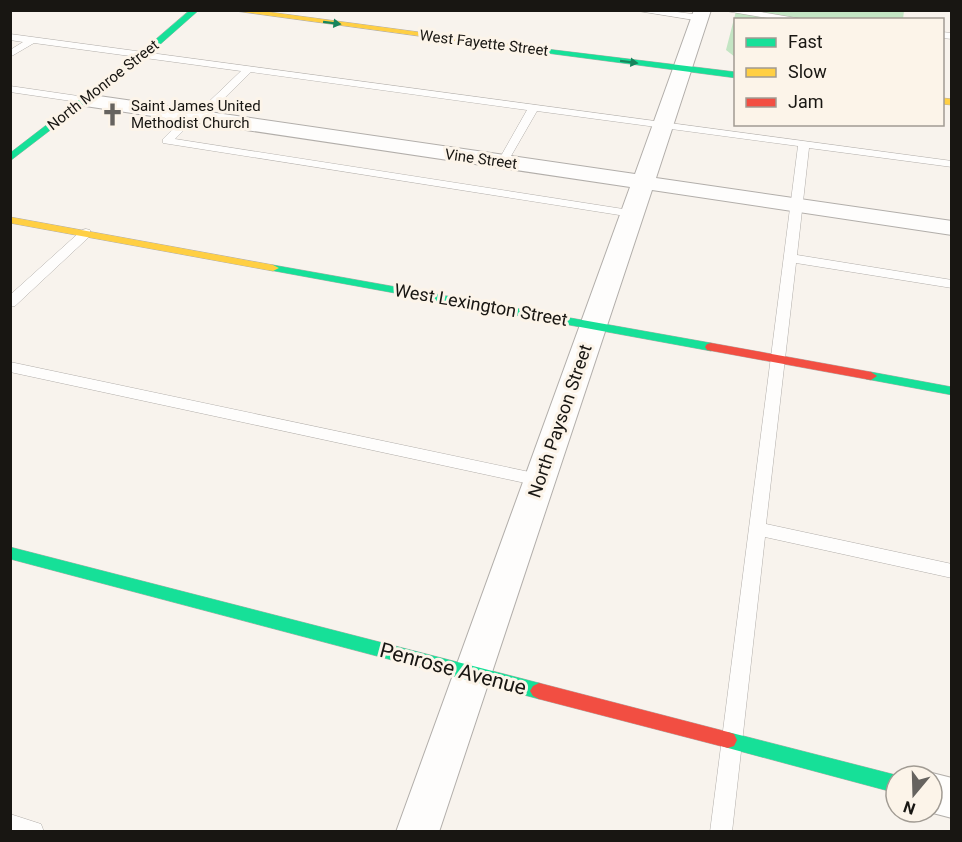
<svg xmlns="http://www.w3.org/2000/svg" width="962" height="842" font-family="Roboto,sans-serif">
<rect width="100%" height="100%" fill="#f8f3ed"/>
<!-- green -->
<path fill="#c3e5c3" d="M736,11H904L903,19L736,20L735,57L726,50Z"/>
<g fill="none" stroke-linecap="round" stroke-linejoin="round">
<defs>
<path id="lane" d="M632,10H661L701,15L705,18L701,21Z
M720,10H749L808,20H779Z
M942,32L952,33V39L942,38Z
M10,34L952,161V167L809,148L797,255L952,280V288L796,263L766,524L952,564V578L765,537L732,832H710L798,146L537,111L507,163L502,166L497,163L527,110L251,72L203,119H195L175,139L636,211V215L632,217L163,143V139L188,114H196L241,71L34,43L10,57V50L23,42L10,40Z
M10,86L85,97L90,100L85,103L10,92Z
M86,229L90,230V236L15,306L10,307V295L82,230Z
M10,362L539,474L545,476L547,480L545,484L539,486L10,372Z
M10,814L41,824L44,832H10Z"/>
<path id="street" d="M694,10H711L656,178L952,221V235L652,190L439,832H396L630,187L85,106L78,104L75,100L78,96L85,94L635,174Z
M932,773L952,778V818L929,812H932V776H924Z"/>
<path id="fast" d="M190,10H199L147,56L10,161V153L141,52Z
M505,44L736,72V78L508,48H505Z
M273,265L711,343L717,347L711,351L269,270V266Z
M871,372L952,387V395L866,379L865,376Z
M10,547L539,683L545,686L548,691L545,696L539,699L10,559Z
M728,732L896,775L898,776H896V793L728,748L722,746L719,740L722,734Z"/>
<path id="slow" d="M228,10H254L508,44L512,46L508,48Z
M942,98L952,99V105L942,104Z
M10,217L273,265L279,268L273,271L10,223Z"/>
<path id="jam" d="M711,343L871,372L877,376L871,380L707,350L705,347L707,344Z
M539,683L728,732L734,734L737,740L734,746L728,748L539,699L533,696L530,691L533,686Z"/>
</defs>
<!-- lane casing -->
<use href="#lane" stroke="#b2aeaa" stroke-width="1"/>
<!-- street casing -->
<use href="#street" stroke="#b2aeaa" stroke-width="2"/>
<!-- fast casing -->
<use href="#fast" stroke="#b2aeaa" stroke-width="1"/>
<!-- slow casing -->
<use href="#slow" stroke="#b2aeaa" stroke-width="1"/>
<!-- jam casing -->
<use href="#jam" stroke="#b2aeaa" stroke-width="1"/>
<!-- lane -->
<use href="#lane" fill="#fefdfc" fill-rule="evenodd"/>
<!-- street -->
<use href="#street" fill="#fefdfc" fill-rule="evenodd"/>
<!-- fast -->
<use href="#fast" fill="#16e098" fill-rule="evenodd"/>
<!-- slow -->
<use href="#slow" fill="#ffcf43" fill-rule="evenodd"/>
<!-- jam -->
<use href="#jam" fill="#f24e42" fill-rule="evenodd"/>
</g>
<!-- one-way arrows -->
<defs><path id="oneway-solid" d="M-6-.8H1V-3.2L6.5 0L1 3.2V.8H-6Z" transform="scale(1.5)"/></defs>
<g fill="#17855c">
<use href="#oneway-solid" transform="translate(332 23) rotate(7)"/>
<use href="#oneway-solid" transform="translate(629 62) rotate(7)"/>
</g>
<!-- icons -->
<defs>
<symbol id="church-bare" viewBox="-9 -9 18 18"><path d="M-1.2-6h2.4v3.5h3.3v2.4h-3.3V6h-2.4V-.1h-3.3v-2.4h3.3Z" fill="#66635f" stroke="#fcf4e9" stroke-width="2.5" paint-order="stroke"/></symbol>
</defs>
<g fill-rule="evenodd">
<use href="#church-bare" x="96" y="98" width="33" height="33"/>
</g>
<g text-anchor="middle" stroke-width="6" stroke-linejoin="round" paint-order="stroke">
<!-- far-street labels -->
<g font-size="15" fill="#181612" stroke="#fcf4e9">
<text transform="translate(484 43) rotate(7)" y="5">West Fayette Street</text>
<text transform="translate(103 85) rotate(-38)" y="5">North Monroe Street</text>
<text transform="translate(481 159) rotate(8)" y="5">Vine Street</text>
</g>
<!-- far-poi labels -->
<g font-size="15" fill="#181612" stroke="#fcf4e9" text-anchor="start">
<text x="131" y="111">Saint James United<tspan x="131" dy="17">Methodist Church</tspan></text>
</g>
<!-- street labels -->
<g font-size="18" fill="#181612" stroke="#fcf4e9">
<text transform="translate(481 305) rotate(10)" y="6">West Lexington Street</text>
<text transform="translate(560 421) rotate(-71)" y="6">North Payson Street</text>
</g>
<!-- near-street labels -->
<g font-size="21" fill="#181612" stroke="#fcf4e9">
<text transform="translate(453 669) rotate(15)" y="7">Penrose Avenue</text>
</g>
</g>
<!-- border -->
<rect width="962" height="842" fill="none" stroke="#181612" stroke-width="24"/>
<!-- legend -->
<rect x="734" y="18" width="210" height="108" fill="#fcf4e9" stroke="#a19b93" stroke-width="1.5"/>
<rect x="746" y="38" width="30" height="9" fill="#16e098" stroke="#a19b93" stroke-width="1.5"/>
<text x="788" y="48" font-size="18" fill="#181612">Fast</text>
<rect x="746" y="68" width="30" height="9" fill="#ffcf43" stroke="#a19b93" stroke-width="1.5"/>
<text x="788" y="78" font-size="18" fill="#181612">Slow</text>
<rect x="746" y="98" width="30" height="9" fill="#f24e42" stroke="#a19b93" stroke-width="1.5"/>
<text x="788" y="108" font-size="18" fill="#181612">Jam</text>
<!-- north arrow -->
<g transform="translate(914 794) rotate(199)"><circle r="28" fill="#fcf4e9" stroke="#a19b93" stroke-width="1.5"/>
<path d="M0-4.5L10 22L0 15L-10 22Z" fill="#66635f"/>
<text y="-9" font-size="16" font-weight="bold" text-anchor="middle" fill="#181612">N</text>
</g>
</svg>
